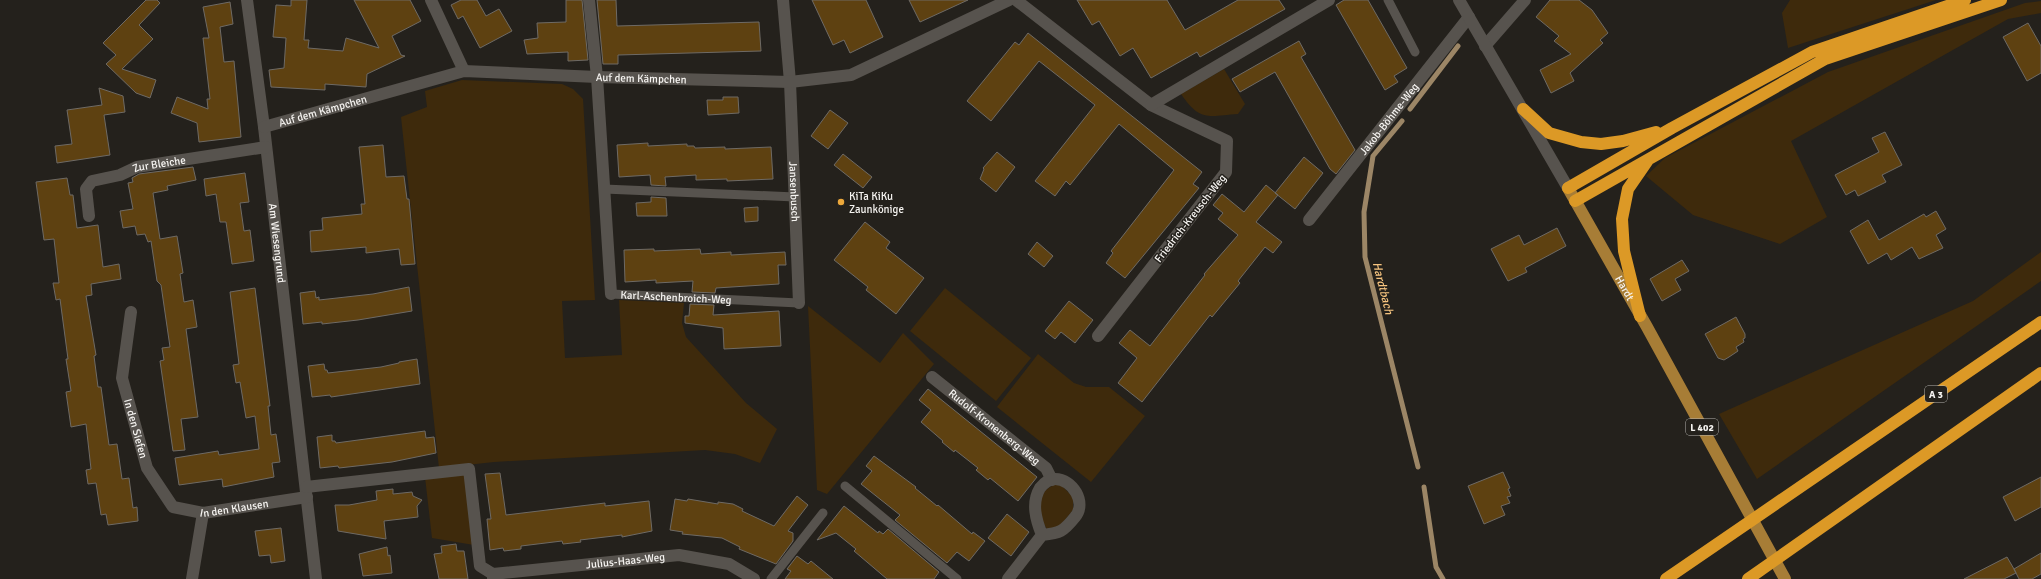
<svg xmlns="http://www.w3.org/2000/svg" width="2041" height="579" font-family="Signika,sans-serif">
<rect width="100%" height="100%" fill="#24211c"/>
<!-- green -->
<path fill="#3e2a0c" d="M1790,0H1936L1788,48L1782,13Z
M2041,1V13L2008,19L1791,141L1827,217L1780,244L1693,215L1646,176L1665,158L1828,72L2025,3Z
M1224,69L1245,104L1238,114C1208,116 1200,122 1181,94Z
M462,80L562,84L573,89L583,99L595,300L562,301L565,358L622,355L619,300L684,303L682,323L686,337L746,403L777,429L760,463L735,454L705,450L494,462L439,468L401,117L427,107L425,91Z
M2041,252V281L1757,479L1719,414L1973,301Z
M945,288L1031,358L996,401L910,331Z
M808,306L880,363L903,333L934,364L827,494L817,490Z
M1038,354L1074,383L1086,387H1109L1145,416L1091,482L997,407Z
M466,473L474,545L432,538L425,477Z
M1056,484L1062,486L1073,497V510L1059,527L1047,529C1041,521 1038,503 1043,494C1046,489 1051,486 1056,484Z"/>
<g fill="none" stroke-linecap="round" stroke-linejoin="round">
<!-- stream -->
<path stroke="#9c8666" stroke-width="5" d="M1410,109L1458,46
M1402,121L1373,156L1364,212L1365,257L1418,467
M1424,487L1436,567L1443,579"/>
</g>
<!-- building -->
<path fill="#5e4111" stroke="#6e6a65" d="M146,0H157L160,3L139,25L153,39L122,69L156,80L150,98L136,93L106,64L116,55L103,43Z
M291,0H307L304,40H309L308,48L343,51L346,38L379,48L354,0H410L421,21L392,36L401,55L405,56L367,74L366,87L325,84V90L271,87L269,70L284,68L286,38L273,37L276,5L291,6Z
M461,0H477L486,16L499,9L512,31L480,48L463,16L458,19L451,5Z
M566,0H582L588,60L568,61V52L527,54L524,40L538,38L537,23L566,22Z
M597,0H616L617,26L759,22L761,51L618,55V64H603Z
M812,0H866L883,37L850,53L844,40L833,45Z
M909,0H968L920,22Z
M1077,0H1167L1185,30L1238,0H1279L1285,9L1200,57L1197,52L1151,78L1133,48L1120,56L1099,21L1092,25Z
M1344,0H1368L1407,68L1394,76L1398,82L1385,90L1336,5Z
M1550,0H1579L1592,10L1608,33L1600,40L1603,43L1570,73L1574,81L1551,93L1540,70L1571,54L1554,41L1559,36L1536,17Z
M230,2L233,24L220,27L224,62L234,61L241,137L199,142L197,123L171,113L177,97L208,109L207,99H210L203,38H209L203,7Z
M2028,23L2041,46V73L2027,81L2003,37Z
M1028,33L1202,172L1193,184L1199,188L1125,278L1106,263L1113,253L1111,251L1174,170L1119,124L1070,185L1066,181L1055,196L1035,181L1095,105L1039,61L991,121L967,101L1015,42L1019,45Z
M1299,41L1306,54L1301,57L1355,150L1336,174L1330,169L1275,72L1240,92L1232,79Z
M99,88L123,96L125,112L104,115L110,155L57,163L55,146L72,144L67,110L102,105Z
M723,97H738L739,113L708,115L707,100H723Z
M830,110L848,123L828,149L811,136Z
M1885,132L1902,165L1882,175L1886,182L1858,196L1855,190L1846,195L1835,175L1879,152L1872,138Z
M648,143V146L687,144V146H694L695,148L725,147V149L771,147L773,179L727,181V179L696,180V175L665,177L666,186L651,185L650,175L619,177L617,145Z
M383,145L386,177L404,176L407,199H409L415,264L401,265L399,249L366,253V247L311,252L310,231L323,230L322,218L362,214L361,204H365L359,147Z
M997,152L1015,167L996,192L980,179L984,169L983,168Z
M843,154L872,177L863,188L834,165Z
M1304,157L1323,173L1295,209L1275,193Z
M193,167L196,180L167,186L168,190L153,193L160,239L177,236L183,273L180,274L184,302L193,300L197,327L186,329L198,417L181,419L185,450L173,451L160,361L164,360L162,348L170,347L161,285L157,281L151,241L148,242L145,234L137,235L135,226L123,228L120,211L133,209L128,183L133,182L132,178L139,174Z
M245,173L249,202L240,203L244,231L250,230L254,261L232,264L226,222H220L216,194L206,196L204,179Z
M67,178L70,195H73L77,228L98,225L103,267L119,264L121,279L91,284L92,295L86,296L96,355L94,356L98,387H101L109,445L117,444L122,479L129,478L133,508L137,507L138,521L108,525L106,514L101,515L96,483L88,484L86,470L91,469L86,424L71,427L66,392L71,391L66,359H68L60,299L56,300L53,283H59L54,239L44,240L36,182Z
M1266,185L1278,195L1256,222L1282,242L1273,253L1265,247L1238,281L1240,283L1212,317L1210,315L1142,402L1118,383L1137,358L1119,343L1130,330L1150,346L1205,275L1204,274L1238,235L1218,219L1223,213L1213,205L1222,194L1244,212Z
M651,197L666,198L667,216H637L636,203L651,202Z
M758,207V221L745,222L744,208Z
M1936,211L1946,229L1936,235L1943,248L1919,259L1912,247L1891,260L1887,253L1868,264L1850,231L1868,220L1879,240L1924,214L1926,217Z
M865,222L890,242L886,248L924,278L896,314L866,290L868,287L834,260Z
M1557,228L1566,246L1525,268L1527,272L1508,281L1491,249L1519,235L1524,245Z
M1037,242L1053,256L1044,267L1028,254Z
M654,249V251L700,249L701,254L731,252V255L785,252L786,265H778L779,284L716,288L715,293L692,292L693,281L656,283V280L625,282L624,250Z
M1682,260L1689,271L1675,279L1681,290L1662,301L1650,279Z
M409,287L412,311L358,320L322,324V322L303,324L300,293L315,291L316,298L319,297V300L373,294Z
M255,288L270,406H268L271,435L276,434L280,462L272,463L274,477L223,487L222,479L179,485L175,458L218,451L219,455L259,449L255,416L246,418L240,382L236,383L233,365L239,364L230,292Z
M1069,301L1093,320L1075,343L1061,332L1055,339L1045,331Z
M690,304L714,305L713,315L779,311L781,346L724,349L723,328L685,323V316H689Z
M1736,317L1745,334V338L1743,339L1744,342L1736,347L1738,351L1729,357L1724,360L1718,358L1705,334Z
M417,359L420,384L331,397L330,395L312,397L308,366L324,364L325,370H327L328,373L381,367L399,363V362Z
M928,389L1037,477L1018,501L990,478L988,480L976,470L978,468L955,450L954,452L942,442L943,441L921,422L931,410L919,400Z
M425,431L426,438L434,437L436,453L392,462L339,468L338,466L320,468L317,437L332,435V441H335L336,443Z
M874,456L916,487L915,488L937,506L938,505L972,534L973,532L985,541L969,561L957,552L947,563L895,520L900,515L861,484L872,471L866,466Z
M1503,472L1510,488L1508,489L1511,496L1507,497L1510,503L1501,506L1505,515L1484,524L1468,486Z
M500,473L506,515L605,503V506L649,501L652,531L622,537V535L580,540L581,542L563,544L562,541L521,546V549L504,551L503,548L490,550L487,519H491L485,474Z
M2041,477V507L2015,521L2003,497Z
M393,489V494L412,492L413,496L422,500L417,506L418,517L384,521L386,539L338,531L335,505H349L377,500L376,491Z
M797,496L808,505L788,531L793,533V541L776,564L739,549L740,547L722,538L682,534L683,532L670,530L675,499L687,501L688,499L718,504V502L733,504L743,509L742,511L774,526Z
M844,506L878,533L879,531L883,534L888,529L939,572L934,579H887L854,551L856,549L836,533L817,540Z
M1007,514L1029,532L1011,556L988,538Z
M281,528L285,561L271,563L270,555L259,556L255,531Z
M456,544L457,551H464L468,579H439L434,554L442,553L441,546Z
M387,547L388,556L390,555L392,573L363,576L359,554Z
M2041,553V574L2032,579H2019L2014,569L2016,573L2004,579H1964L2007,557L2014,569Z
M797,556L808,564L811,561L833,579H785L791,571L787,569Z"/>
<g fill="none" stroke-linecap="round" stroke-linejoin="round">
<!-- lane -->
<g stroke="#57534e" stroke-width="9">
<path d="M1388,0L1415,52"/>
<path d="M604,189L795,197"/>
<path id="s1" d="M611,294L799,303"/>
<path d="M845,486L957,579"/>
<path d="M771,579L823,513"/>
</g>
<!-- street -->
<g stroke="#57534e" stroke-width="12">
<path id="s2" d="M247,0L264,127L316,579"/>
<path d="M431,0L464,71"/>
<path d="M589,0L597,77L611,294"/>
<path id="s3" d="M783,0L790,82L799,303"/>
<path d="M1016,0L1151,105L1227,141L1226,172L1098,336"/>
<path d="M1485,46L1525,0"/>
<path d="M1151,105L1329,0"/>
<path id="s4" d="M264,127L464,71L597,77L790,82L851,75L1009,0"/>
<path id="s5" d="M89,216L86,189L92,181L120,175L137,167L266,147"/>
<path id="s6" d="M1309,220L1469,17"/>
<path id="s7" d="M131,312L122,378L147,468L173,507L203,513L307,497"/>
<path id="s8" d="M932,377L1046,468L1052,480"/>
<path d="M306,487L469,469L480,566L493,574"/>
<path d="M192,579L203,513"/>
<path id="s9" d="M493,579V574L679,555L729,564L754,579"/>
<path d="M1008,579L1042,535C1060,533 1063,532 1075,517C1087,503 1073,479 1055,479C1049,479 1044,483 1040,488C1031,503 1036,520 1042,535"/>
</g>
<!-- secondary -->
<path stroke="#57534e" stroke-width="12" d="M1459,0L1568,188"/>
<!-- primary -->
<path stroke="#a77d36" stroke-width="12" id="s10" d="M1568,188L1647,327L1785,579"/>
<!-- highway -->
<path stroke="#dc9926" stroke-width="12" d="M1523,109L1549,133L1581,142L1601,144L1623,141L1656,132
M1568,188L1672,128L1812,52L1965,0
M1575,201L1825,59L2001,0
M1640,316L1624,251L1622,219L1628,189L1648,160
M1666,579L2041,322
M1748,579L2041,373"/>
</g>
<!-- markers -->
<circle fill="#eda83b" stroke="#24211c" stroke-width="1.5" cx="841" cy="202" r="4"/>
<g text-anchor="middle" stroke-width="3" stroke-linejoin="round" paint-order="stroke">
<!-- shield labels -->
<g fill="#24211c" stroke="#b7b5b1" stroke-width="1">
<rect x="1925" y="386" width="22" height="16" rx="3"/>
<rect x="1686" y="419" width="32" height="16" rx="3"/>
</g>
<g font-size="10" font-weight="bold" fill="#f6f4f1">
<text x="1936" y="398">A 3</text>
<text x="1702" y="431">L 402</text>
</g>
<!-- street labels -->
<g font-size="11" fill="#f6f4f1" stroke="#24211c">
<text dy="4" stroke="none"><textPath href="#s4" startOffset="385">Auf dem Kämpchen</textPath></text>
<text dy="4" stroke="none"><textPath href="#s4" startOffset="61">Auf dem Kämpchen</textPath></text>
<text dy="4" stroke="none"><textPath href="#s6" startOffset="129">Jakob-Böhme-Weg</textPath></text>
<text dy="4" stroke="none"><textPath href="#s5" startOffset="107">Zur Bleiche</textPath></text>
<text dy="4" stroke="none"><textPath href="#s3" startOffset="192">Jansenbusch</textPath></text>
<text transform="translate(1190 218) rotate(-52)" y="4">Friedrich-Kreusch-Weg</text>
<text dy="4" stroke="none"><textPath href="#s2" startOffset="245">Am Wiesengrund</textPath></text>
<text dy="4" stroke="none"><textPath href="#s10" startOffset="115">Hardt</textPath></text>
<text dy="4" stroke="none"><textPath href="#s1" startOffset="65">Karl-Aschenbroich-Weg</textPath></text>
<text dy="4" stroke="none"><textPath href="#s8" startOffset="80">Rudolf-Kronenberg-Weg</textPath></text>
<text dy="4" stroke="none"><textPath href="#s7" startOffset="119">In den Siefen</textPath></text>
<text dy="4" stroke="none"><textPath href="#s7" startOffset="269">In den Klausen</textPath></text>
<text dy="4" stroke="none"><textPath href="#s9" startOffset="138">Julius-Haas-Weg</textPath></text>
</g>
<!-- poi labels -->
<g font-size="11" fill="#f6f4f1" stroke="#24211c" text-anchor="start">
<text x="849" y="200">KiTa KiKu<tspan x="849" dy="13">Zaunkönige</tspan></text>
</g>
<!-- water labels -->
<g font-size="12" font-style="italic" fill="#f6c47f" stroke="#24211c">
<text transform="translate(1383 288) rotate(76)" y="4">Hardtbach</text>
</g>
</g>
</svg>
